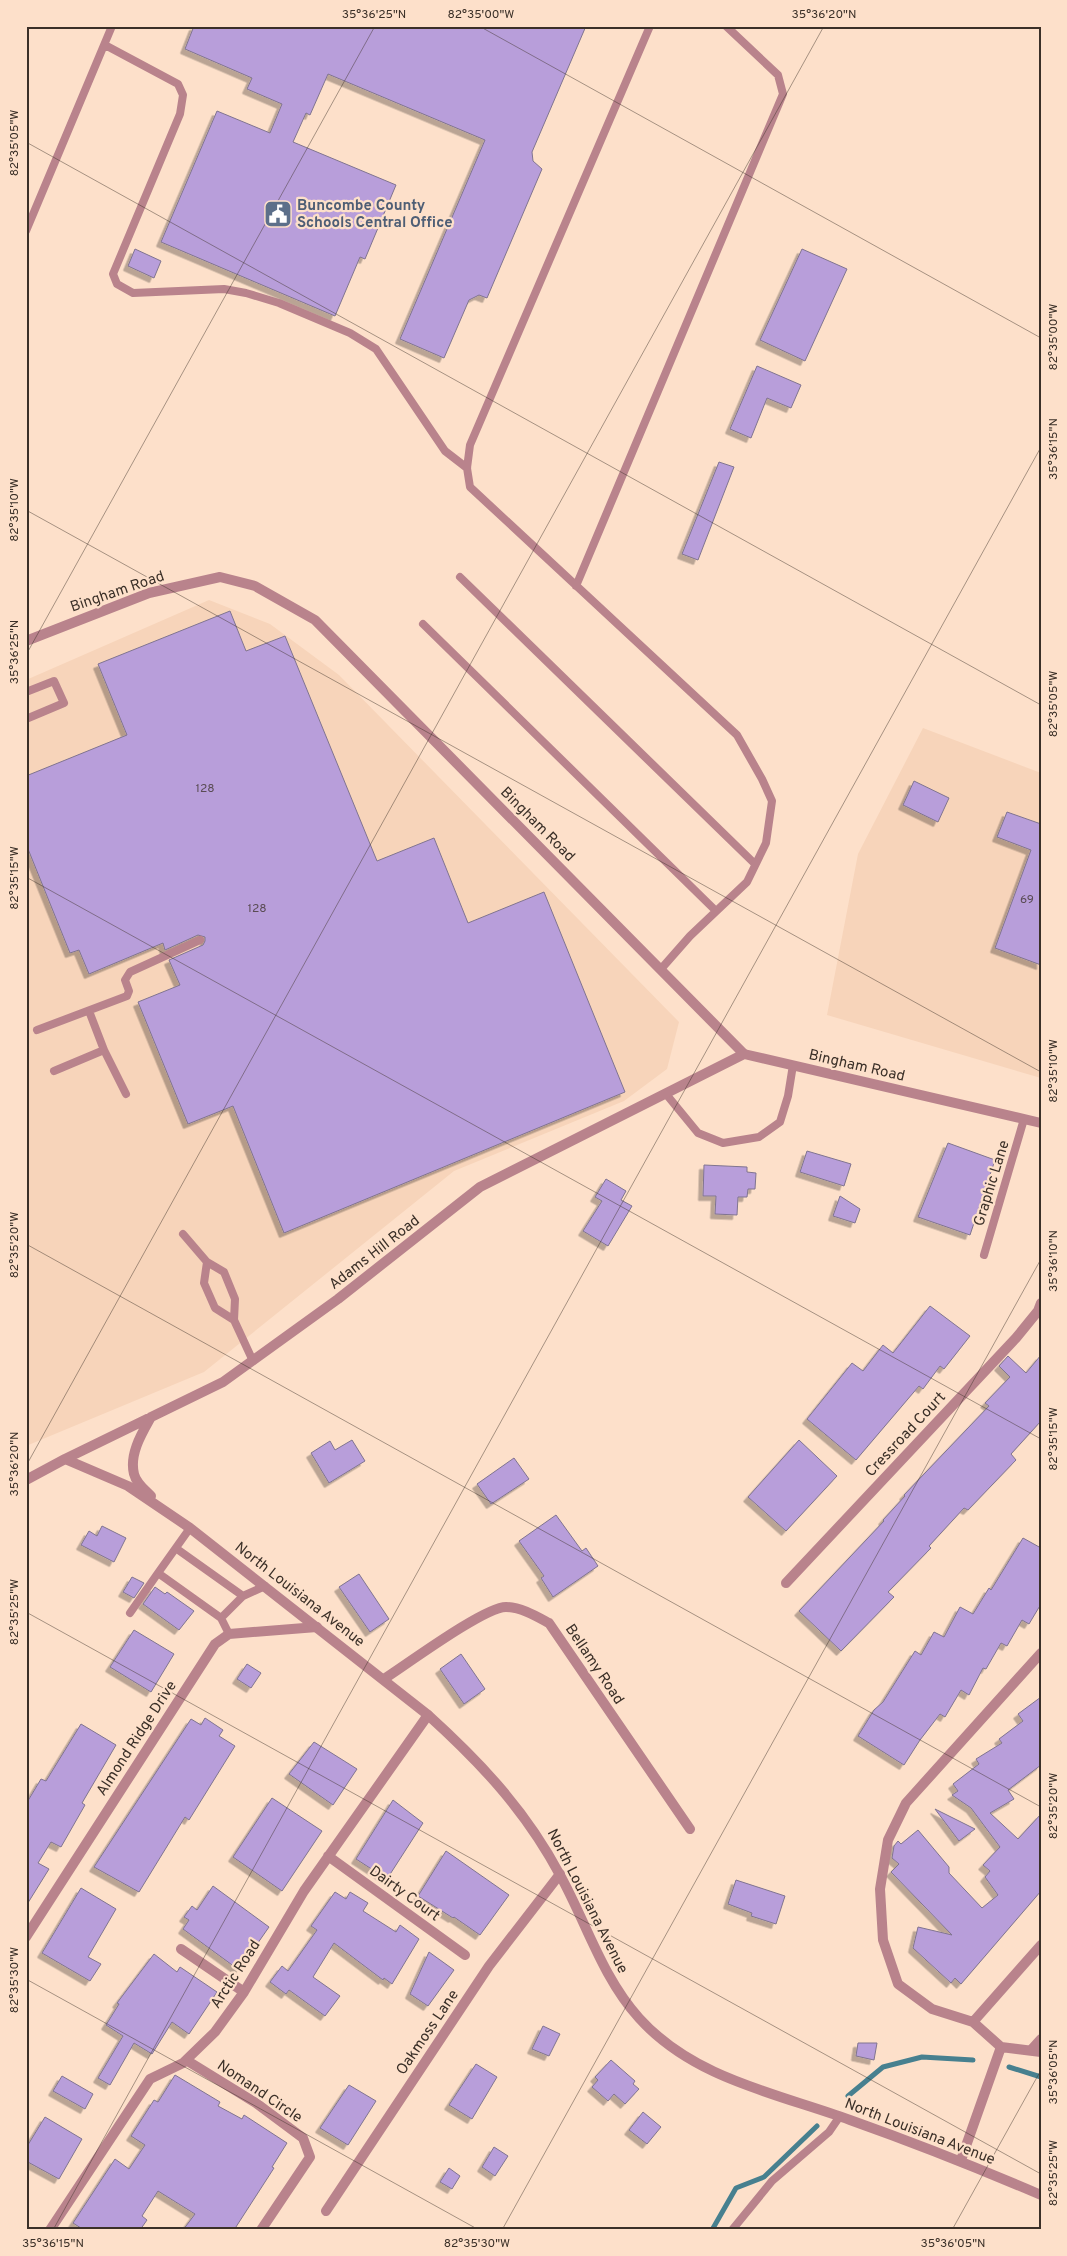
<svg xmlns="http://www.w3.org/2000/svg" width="1067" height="2256" font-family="Overpass,sans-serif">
<defs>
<filter id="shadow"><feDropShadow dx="-4.5" dy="4.5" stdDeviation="0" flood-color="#0004"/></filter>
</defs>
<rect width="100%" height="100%" fill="#fde0ca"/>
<!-- built -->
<path fill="#f7d4ba" d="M209,600L270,624L339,675L679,1022L667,1069L624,1101L454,1171L204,1372L26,1446V680Z
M923,728L1041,773V1078L827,1015L858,854Z"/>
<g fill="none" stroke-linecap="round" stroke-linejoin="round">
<!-- stream -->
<path stroke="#47808f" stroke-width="5" d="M1009,2067L1041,2077
M848,2096L883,2067L922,2057L973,2060
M712,2230L736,2188L764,2177L817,2126"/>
</g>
<!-- building -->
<path fill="#b89eda" stroke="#80748f" filter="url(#shadow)" d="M194,26H586L532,152L533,161L542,169L487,298L479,295L469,300L444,358L400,339L485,140L328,74L310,115L306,113L293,142L396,185L365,259L360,257L335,316L161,242L217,111L270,133L282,104L247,89L252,78L185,49Z
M135,249L161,261L154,278L128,266Z
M802,249L847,269L805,361L760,340Z
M757,366L801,385L791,408L767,398L751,438L730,429Z
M719,462L734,467L698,560L682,554Z
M230,611L246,651L285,636L377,861L434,838L468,923L544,892L625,1092L284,1233L233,1106L188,1124L138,1002L180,985L169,960L203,945L205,941V937L198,935L165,950L163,943L89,974L79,950L70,953L26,844V776L127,735L98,664Z
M914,781L949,798L938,822L903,805Z
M1007,812L1041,824V965L995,948L1031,850L997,837Z
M948,1143L995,1160L970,1235L918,1217Z
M807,1151L851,1164L844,1186L800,1172Z
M704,1165L747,1167V1172L756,1173L755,1189H748L747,1197H738L737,1215L715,1214L716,1196H703Z
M606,1179L626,1191L621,1200L632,1206L608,1246L583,1231L602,1201L595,1197Z
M840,1196L860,1209L855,1223L833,1216Z
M930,1306L970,1336L944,1369L940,1366L923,1389L919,1386L856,1460L807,1419L852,1363L863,1371L883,1345L893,1353Z
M1041,1355V1421L1011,1454L1016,1460L968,1510L964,1508L929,1546L931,1548L888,1592L894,1597L841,1651L799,1611L884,1521L883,1520L905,1496L904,1495L989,1406L985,1403L1010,1377L999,1366L1008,1356L1026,1373Z
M352,1440L365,1461L329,1483L311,1453L330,1441L335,1450Z
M799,1440L837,1476L786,1531L748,1497Z
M514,1458L529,1479L491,1504L477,1484Z
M556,1515L582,1551L586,1548L598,1566L553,1597L541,1578L544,1576L519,1541Z
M102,1526L126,1538L114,1562L81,1545L89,1531L97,1536Z
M1023,1538L1041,1548V1604L1029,1624L1022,1620L1007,1646L1001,1643L986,1669L983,1668L969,1695L961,1690L945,1717L940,1714L920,1740L904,1765L858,1736L874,1710L883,1702L915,1651L921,1655L934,1632L944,1637L960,1607L973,1614L989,1588L991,1590Z
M359,1574L389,1619L370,1632L339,1587Z
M132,1577L144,1583L134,1598L123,1592Z
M155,1587L165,1594L167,1592L194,1611L179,1630L143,1604Z
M134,1630L174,1654L151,1692L110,1667Z
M461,1654L485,1689L464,1704L440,1669Z
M247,1664L261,1673L251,1688L237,1679Z
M1041,1697V1765L1008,1790L1014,1799L990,1813L1018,1839L1041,1814V1891L961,1984L955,1978L951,1983L913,1948L918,1927L952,1935L891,1872L899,1864L892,1858L894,1846L898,1841L901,1844L918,1830L949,1867V1873L982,1908L998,1895L985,1877L990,1871L983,1865L1000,1847L971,1808L952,1795L958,1791L953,1784L979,1764L976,1759L1002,1743L999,1739L1023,1721L1018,1714Z
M205,1718L223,1730L219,1736L235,1746L189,1820L185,1817L139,1892L94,1867L191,1719L201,1725Z
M81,1724L116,1745L82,1803L85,1805L61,1847L51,1842L38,1863L49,1869L26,1906V1804L41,1779L46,1781Z
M314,1742L357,1769L333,1805L289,1774Z
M272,1798L322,1831L282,1891L233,1857Z
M393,1800L423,1823L387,1879L356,1859Z
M935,1809L975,1829L959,1841Z
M446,1851L509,1895L480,1935L454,1917L453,1918L418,1896Z
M736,1880L785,1896L776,1924L751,1916L752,1913L728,1904Z
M213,1886L269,1927L239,1970L183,1929L189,1920L184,1917L192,1906L197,1910Z
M81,1888L116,1909L88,1957L101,1964L90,1981L42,1953Z
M335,1892L346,1899L350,1892L368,1903L363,1911L396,1932L400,1925L419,1939L392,1984L384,1978L383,1980L334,1943L313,1977L340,1996L325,2016L289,1990L286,1994L270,1982L282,1966L288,1971L317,1930L311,1926Z
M429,1952L454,1970L428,2006L410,1994Z
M154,1954L177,1972L180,1967L217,1992L189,2034L172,2022L152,2054L134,2043L110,2085L98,2078L123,2036L106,2025L119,2004L117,2003Z
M543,2026L560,2034L549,2056L532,2049Z
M858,2043H877L874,2060L856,2056Z
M611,2060L635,2081L633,2084L639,2089L625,2104L614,2094L608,2101L592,2087L598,2080L595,2077Z
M476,2064L497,2077L472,2119L449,2105Z
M175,2075L220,2102L218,2106L242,2119L244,2115L287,2143L272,2167L274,2168L234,2230H183L195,2214L158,2191L142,2216L147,2220L140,2230H84L73,2223L115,2159L129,2169L145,2145L131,2136L154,2100L158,2102Z
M62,2076L93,2094L85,2109L53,2091Z
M349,2085L376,2101L348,2145L320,2128Z
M643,2112L661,2127L647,2144L629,2130Z
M45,2117L82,2139L59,2179L26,2161V2148Z
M494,2147L508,2156L495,2176L482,2167Z
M449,2168L460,2176L452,2189L440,2182Z"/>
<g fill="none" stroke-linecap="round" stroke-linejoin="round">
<!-- service -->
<path stroke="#b9838c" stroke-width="8" d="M650,26L470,445L467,468L470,487L737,735L762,779L772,801L766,843L747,882L690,936L661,969
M105,45L178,84L183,95L180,114L113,274L117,284L133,293L224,289L246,293L279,303L350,333L376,349L445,451L467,468
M26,231L112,26
M460,577L755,864
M576,586L783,94L778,75L726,26
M423,624L716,911
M26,692L54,681L64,703L26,719
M89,1011L104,1050
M37,1030L127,996L129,991L125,980L130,972L200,940
M54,1071L104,1050L126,1094
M666,1094L698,1133L723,1143L759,1137L780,1122L788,1096L793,1065
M183,1234L207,1262
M984,1255L1024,1119
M234,1320L215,1308L204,1283L207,1262L224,1272L235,1299L234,1320L253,1361
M190,1528L158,1573L221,1618
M177,1549L243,1596
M130,1613L158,1573
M229,1634L221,1618L243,1596L265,1586
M732,2230L772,2181L829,2132L840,2116"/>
<!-- minor -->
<path stroke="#b9838c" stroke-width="10" d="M26,641L149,593L220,577L255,586L315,620L744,1054
M786,1583L1016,1338L1038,1311L1041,1303
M1041,1653L906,1803L888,1840L880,1889L883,1940L898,1984L932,2009L973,2022L1001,2047L1041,2052
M384,1679C406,1665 484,1607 506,1607C521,1607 536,1616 549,1623L690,1829
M328,1856L465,1955
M26,1937L215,1644L229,1634L317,1627
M181,1949L244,1992
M973,2022L1041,1945
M1031,2050L1041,2039
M186,2060L256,2103L303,2138L310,2157L261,2230
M961,2160L1001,2047
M326,2211L489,1966L560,1874
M50,2230L150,2079L183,2063L215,2032L244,1992L304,1891L428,1715"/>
<!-- tertiary -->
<path stroke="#b9838c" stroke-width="10" d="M151,1417C142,1433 129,1454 134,1474C136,1483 145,1490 151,1496
M65,1459L128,1486L190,1528L428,1715C481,1763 526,1811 560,1875C586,1922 602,1977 639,2018C694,2079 776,2093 850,2120C915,2143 978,2168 1041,2195
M26,1480L65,1459L223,1382L338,1299L480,1187L744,1054L1041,1123"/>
</g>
<!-- ticks -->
<path fill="none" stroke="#3b3028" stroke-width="1" stroke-opacity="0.45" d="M479,26L1041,338M26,142L1041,705M26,510L1041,1072M26,655L375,26M26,877L1041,1439M26,1244L1041,1807M26,1466L824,26M26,1612L1041,2174M26,1979L479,2230M53,2230L1041,447M502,2230L1041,1259M952,2230L1041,2070"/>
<!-- icons -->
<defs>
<symbol id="civic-square" viewBox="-11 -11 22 22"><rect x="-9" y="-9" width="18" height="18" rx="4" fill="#5c6f8a" stroke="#fde0ca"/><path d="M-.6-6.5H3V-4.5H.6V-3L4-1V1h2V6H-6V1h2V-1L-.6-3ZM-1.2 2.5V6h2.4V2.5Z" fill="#fff"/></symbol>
</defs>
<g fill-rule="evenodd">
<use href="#civic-square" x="262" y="198" width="32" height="32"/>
</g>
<g text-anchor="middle" stroke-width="4.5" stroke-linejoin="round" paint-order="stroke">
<!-- number labels -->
<g font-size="12" fill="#5a4c54">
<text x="205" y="792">128</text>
<text x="1027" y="903">69</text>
<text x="257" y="912">128</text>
</g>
<!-- service labels -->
<g font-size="15" font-weight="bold" fill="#4e5e75" stroke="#fde0ca" text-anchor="start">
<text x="297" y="210">Buncombe County<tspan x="297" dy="17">Schools Central Office</tspan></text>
</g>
<!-- street labels -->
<g font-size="15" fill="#3b3028" stroke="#fde0ca">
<text transform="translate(117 591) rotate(-19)" y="5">Bingham Road</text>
<text transform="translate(538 824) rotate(45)" y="5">Bingham Road</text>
<text transform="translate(857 1065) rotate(13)" y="5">Bingham Road</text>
<text transform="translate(991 1183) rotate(-73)" y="5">Graphic Lane</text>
<text transform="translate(374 1252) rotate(-38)" y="5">Adams Hill Road</text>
<text transform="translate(905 1434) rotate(-47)" y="5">Cressroad Court</text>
<text transform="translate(300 1594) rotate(38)" y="5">North Louisiana Avenue</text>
<text transform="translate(595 1664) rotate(56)" y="5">Bellamy Road</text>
<text transform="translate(136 1738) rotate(-57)" y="5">Almond Ridge Drive</text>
<text transform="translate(405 1893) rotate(36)" y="5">Dairty Court</text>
<text transform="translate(588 1901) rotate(63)" y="5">North Louisiana Avenue</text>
<text transform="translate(235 1974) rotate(-57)" y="5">Arctic Road</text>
<text transform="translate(427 2032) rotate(-56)" y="5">Oakmoss Lane</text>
<text transform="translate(260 2091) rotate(34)" y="5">Nomand Circle</text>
<text transform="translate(920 2131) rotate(21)" y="5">North Louisiana Avenue</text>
</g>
</g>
<!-- border -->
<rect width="1067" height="2256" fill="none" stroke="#fde0ca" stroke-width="55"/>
<rect x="28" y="28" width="1012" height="2200" fill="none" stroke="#3b3028" stroke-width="2"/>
<g font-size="12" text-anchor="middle" fill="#3b3028">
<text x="374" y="18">35°36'25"N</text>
<text x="481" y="18">82°35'00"W</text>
<text x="824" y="18">35°36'20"N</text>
<text transform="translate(14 143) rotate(-90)" y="4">82°35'05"W</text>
<text transform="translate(1053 337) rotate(-90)" y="4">82°35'00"W</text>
<text transform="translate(1053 449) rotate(-90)" y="4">35°36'15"N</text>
<text transform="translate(14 510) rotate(-90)" y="4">82°35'10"W</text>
<text transform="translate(14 652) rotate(-90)" y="4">35°36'25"N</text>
<text transform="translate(1053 704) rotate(-90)" y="4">82°35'05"W</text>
<text transform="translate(14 878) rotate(-90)" y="4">82°35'15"W</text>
<text transform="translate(1053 1071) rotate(-90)" y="4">82°35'10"W</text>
<text transform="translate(14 1245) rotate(-90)" y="4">82°35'20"W</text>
<text transform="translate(1053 1261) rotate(-90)" y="4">35°36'10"N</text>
<text transform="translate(1053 1439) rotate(-90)" y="4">82°35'15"W</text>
<text transform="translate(14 1464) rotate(-90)" y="4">35°36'20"N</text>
<text transform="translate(14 1612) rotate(-90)" y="4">82°35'25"W</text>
<text transform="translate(1053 1806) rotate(-90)" y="4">82°35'20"W</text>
<text transform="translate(14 1980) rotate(-90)" y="4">82°35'30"W</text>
<text transform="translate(1053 2072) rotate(-90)" y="4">35°36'05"N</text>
<text transform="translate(1053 2173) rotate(-90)" y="4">82°35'25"W</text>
<text x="53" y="2247">35°36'15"N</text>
<text x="477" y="2247">82°35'30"W</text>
<text x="953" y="2247">35°36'05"N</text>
</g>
</svg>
